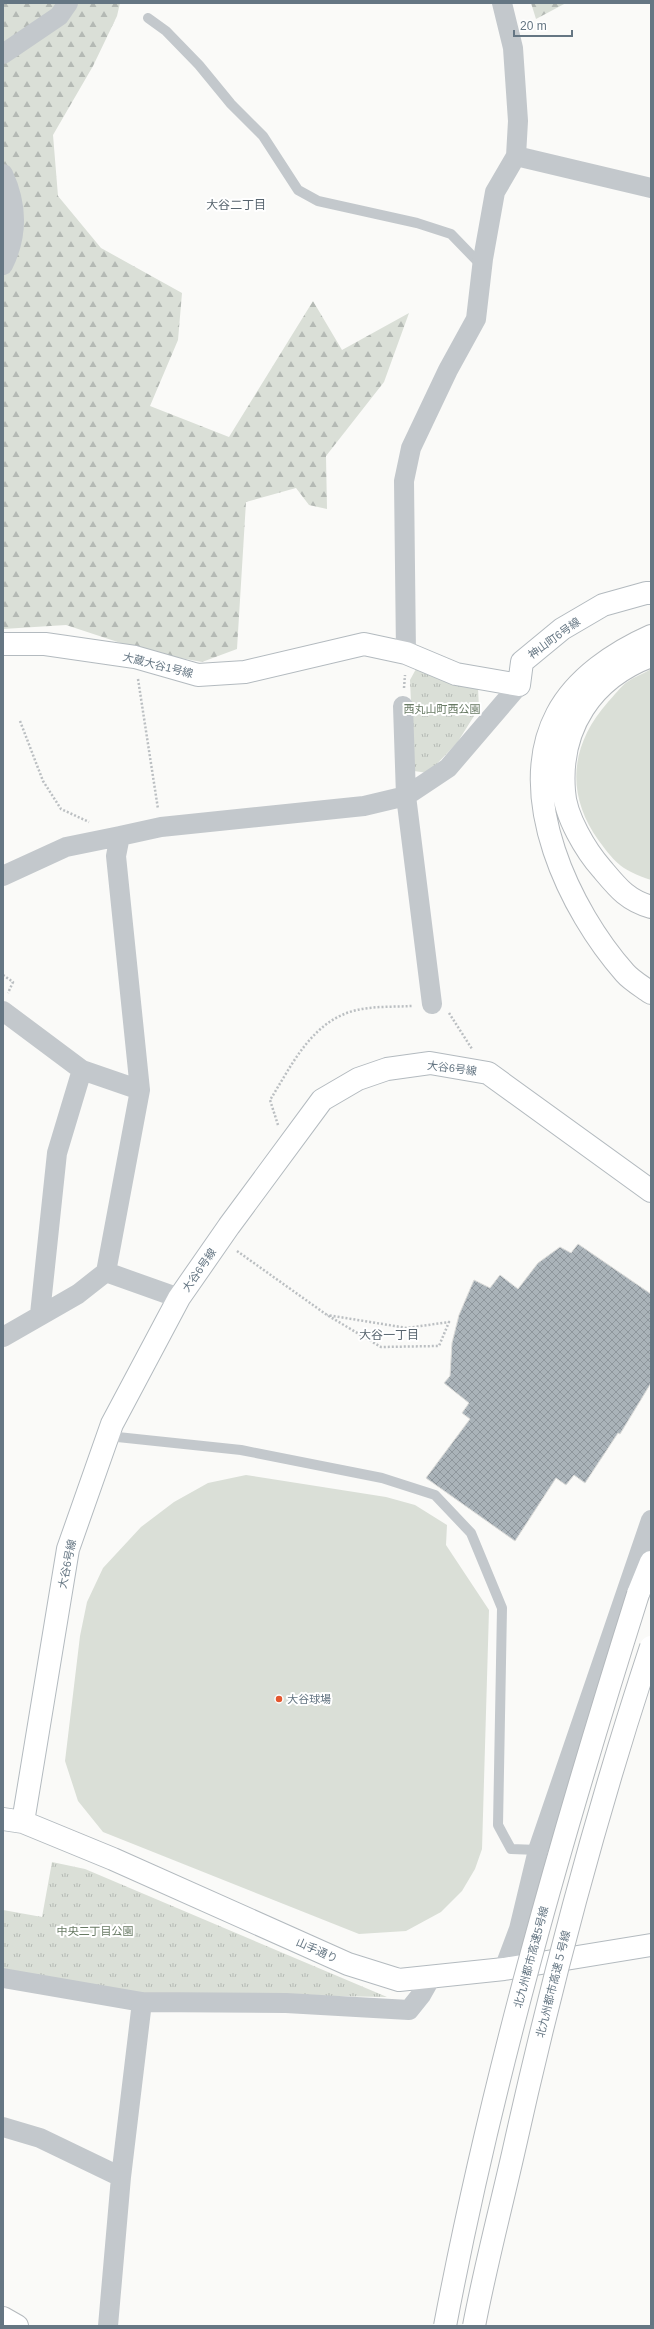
<svg xmlns="http://www.w3.org/2000/svg" width="654" height="2329" font-family="Arial,'Noto Sans JP',sans-serif">
<defs>
<pattern id="forest-firs" width="22" height="20" patternUnits="userSpaceOnUse"><rect width="22" height="20" fill="#dadfd7"/><path d="M5 1l3.5 6h-7zM16 11l3.5 6h-7z" fill="#b4b9b4"/></pattern>
<pattern id="park-tufts" width="24" height="20" patternUnits="userSpaceOnUse"><rect width="24" height="20" fill="#dadfd7"/><path d="M3 7l-1-3M5 7V3M7 7l1-3M15 17l-1-3M17 17v-4M19 17l1-3" fill="none" stroke="#b4b9b4"/></pattern>
<pattern id="building-cross-hatch" width="8" height="8" patternUnits="userSpaceOnUse"><rect width="8" height="8" fill="#aab3b9"/><path d="M0 0l8 8M0 8l8-8" fill="none" stroke="#8e969c"/></pattern>
</defs>
<rect width="100%" height="100%" fill="#fafaf8"/>
<!-- grass -->
<path fill="#dadfd7" d="M651,669V880C622,870 617,865 599,841C565,794 570,745 608,702C614,696 620,687 627,682C634,677 643,674 651,669Z
M246,1475L386,1497L415,1505L447,1525L446,1545L489,1610L482,1849L475,1869L462,1891L441,1912L406,1931L359,1934L103,1832L78,1801L65,1761L80,1636L87,1602L103,1568L141,1527L174,1502L208,1483Z"/>
<!-- forest -->
<path fill="url(#forest-firs)" d="M3,3H120L117,16L93,66L53,135L58,196L101,248L182,293L178,340L150,406L229,437L313,301L342,350L409,313L384,382L326,456L327,509L309,505L296,488L246,502L237,649L202,662L148,652L66,625L3,629Z
M531,3H566L536,19Z"/>
<!-- park -->
<path fill="url(#park-tufts)" d="M416,669L478,688L479,708L457,743L428,773L414,771L410,680Z
M52,1862L85,1869L387,1997L143,1993L3,1969V1910L42,1917Z"/>
<!-- building -->
<path fill="url(#building-cross-hatch)" stroke="#dcdcda" d="M578,1244L651,1294V1383L620,1434L618,1433L585,1483L574,1475L566,1485L556,1478L515,1541L426,1478L470,1419L462,1413L469,1403L444,1383L450,1376L452,1343L459,1315L474,1280L490,1288L500,1275L518,1289L538,1263L560,1247L571,1253Z"/>
<g fill="none" stroke-linecap="round" stroke-linejoin="round">
<defs>
<path id="secondary" d="M3,644H45L135,657L198,675L245,672L364,644L406,653L456,674L519,685L522,662L562,629L603,605L646,593H651
M3,1819L23,1822L113,1859L348,1964L399,1980L504,1969L651,1945
M23,1822L68,1549L112,1424L179,1298L229,1226L322,1100L358,1079L387,1069L430,1063L488,1073L651,1191"/>
<path id="primary" d="M3,2318L17,2326"/>
<path id="highway" d="M651,636C615,652 576,678 557,714C514,795 570,911 625,973C632,981 643,987 651,993
M651,656C592,678 559,728 564,791C565,816 586,851 602,869C618,888 627,900 651,907
M638,1594L651,1562"/>
</defs>
<!-- secondary casing -->
<use href="#secondary" stroke="#b3babf" stroke-width="24"/>
<!-- primary casing -->
<use href="#primary" stroke="#b5babe" stroke-width="24"/>
<!-- highway casing -->
<use href="#highway" stroke="#b4b9bd" stroke-width="24"/>
<!-- path -->
<path stroke="#bbbfc2" stroke-width="2.5" stroke-dasharray="2 2" stroke-linecap="butt" d="M138,679L158,809
M404,688L405,675
M20,721L43,781L61,809L89,822
M3,975L13,982L8,993
M449,1013L472,1049
M278,1125L270,1100C292,1065 312,1020 357,1010C374,1006 394,1007 412,1006
M237,1251L327,1315L381,1347L439,1346L449,1322L407,1328L327,1315"/>
<!-- lane -->
<path stroke="#c3c8cc" stroke-width="10" d="M148,18L166,31L199,65L231,104L263,136L298,190L318,201L417,223L451,234L482,266
M108,1436L241,1450L382,1478L435,1495L471,1533L502,1608L498,1825L511,1849L538,1850"/>
<!-- street -->
<path stroke="#c3c8cc" stroke-width="20" d="M3,54L59,16L68,3
M516,156L651,188
M3,174C17,204 18,235 3,265
M406,653L404,481L411,448L448,370L476,319L483,259L495,192L516,156L518,121L513,48L502,3
M403,706L406,796L432,1004
M3,876L66,847L120,836
M3,1011L82,1070L140,1090
M106,1272L179,1298
M40,1314L57,1153L82,1070
M3,1337L78,1294L106,1272L140,1090L116,856L120,836L161,827L364,806L406,796L448,768L519,685
M504,1969L519,1929L538,1850L651,1520
M3,1978L142,2002L286,2003L409,2010L421,1995L430,1979
M3,2127L40,2138L121,2177
M108,2326L121,2177L142,2002"/>
<!-- secondary -->
<use href="#secondary" stroke="#fff" stroke-width="22"/>
<!-- primary -->
<use href="#primary" stroke="#fff" stroke-width="22"/>
<!-- highway -->
<use href="#highway" stroke="#fff" stroke-width="22"/>
<defs>
<path id="highway-bridge" d="M445,2326C492,2078 562,1835 638,1594
M474,2326C485,2268 500,2211 513,2154C551,1983 596,1813 651,1647"/>
</defs>
<!-- highway-bridge casing -->
<use href="#highway-bridge" stroke="#b4b9bd" stroke-width="24" stroke-linecap="butt"/>
<!-- highway-bridge -->
<use href="#highway-bridge" stroke="#fff" stroke-width="22"/>
</g>
<!-- markers -->
<circle fill="#e4572e" stroke="#fff" stroke-width="1.5" cx="279" cy="1699" r="4"/>
<g text-anchor="middle" stroke-width="4" stroke-linejoin="round" paint-order="stroke">
<!-- street labels -->
<g font-size="11" fill="#657683" stroke="#fff">
<text transform="translate(554 638) rotate(-36)" y="4">神山町6号線</text>
<text transform="translate(158 665) rotate(14)" y="4">大蔵大谷1号線</text>
<text transform="translate(452 1068) rotate(7)" y="4">大谷6号線</text>
<text transform="translate(199 1270) rotate(-55)" y="4">大谷6号線</text>
<text transform="translate(67 1564) rotate(-78)" y="4">大谷6号線</text>
<text transform="translate(317 1950) rotate(24)" y="4">山手通り</text>
<text transform="translate(531 1957) rotate(-75)" y="4">北九州都市高速5号線</text>
<text transform="translate(553 1984) rotate(-76)" y="4">北九州都市高速５号線</text>
</g>
<!-- park labels -->
<g font-size="11" fill="#687a64" stroke="#fff">
<text x="442" y="713">西丸山町西公園</text>
<text x="95" y="1935">中央二丁目公園</text>
</g>
<!-- poi labels -->
<g font-size="11" fill="#657683" stroke="#fff" text-anchor="start">
<text x="287" y="1703">大谷球場</text>
</g>
<!-- neighbourhood labels -->
<g font-size="12" fill="#57646e" stroke="#fff">
<text x="236" y="209">大谷二丁目</text>
<text x="389" y="1339">大谷一丁目</text>
</g>
</g>
<!-- border -->
<rect width="654" height="2329" fill="none" stroke="#657683" stroke-width="8"/>
<!-- scale -->
<path d="M514 30v6h58v-6" fill="none" stroke="#657683" stroke-width="2"/>
<text x="520" y="30" font-size="12" fill="#657683" stroke="#ffffff" stroke-width="3" paint-order="stroke">20 m</text>
</svg>
